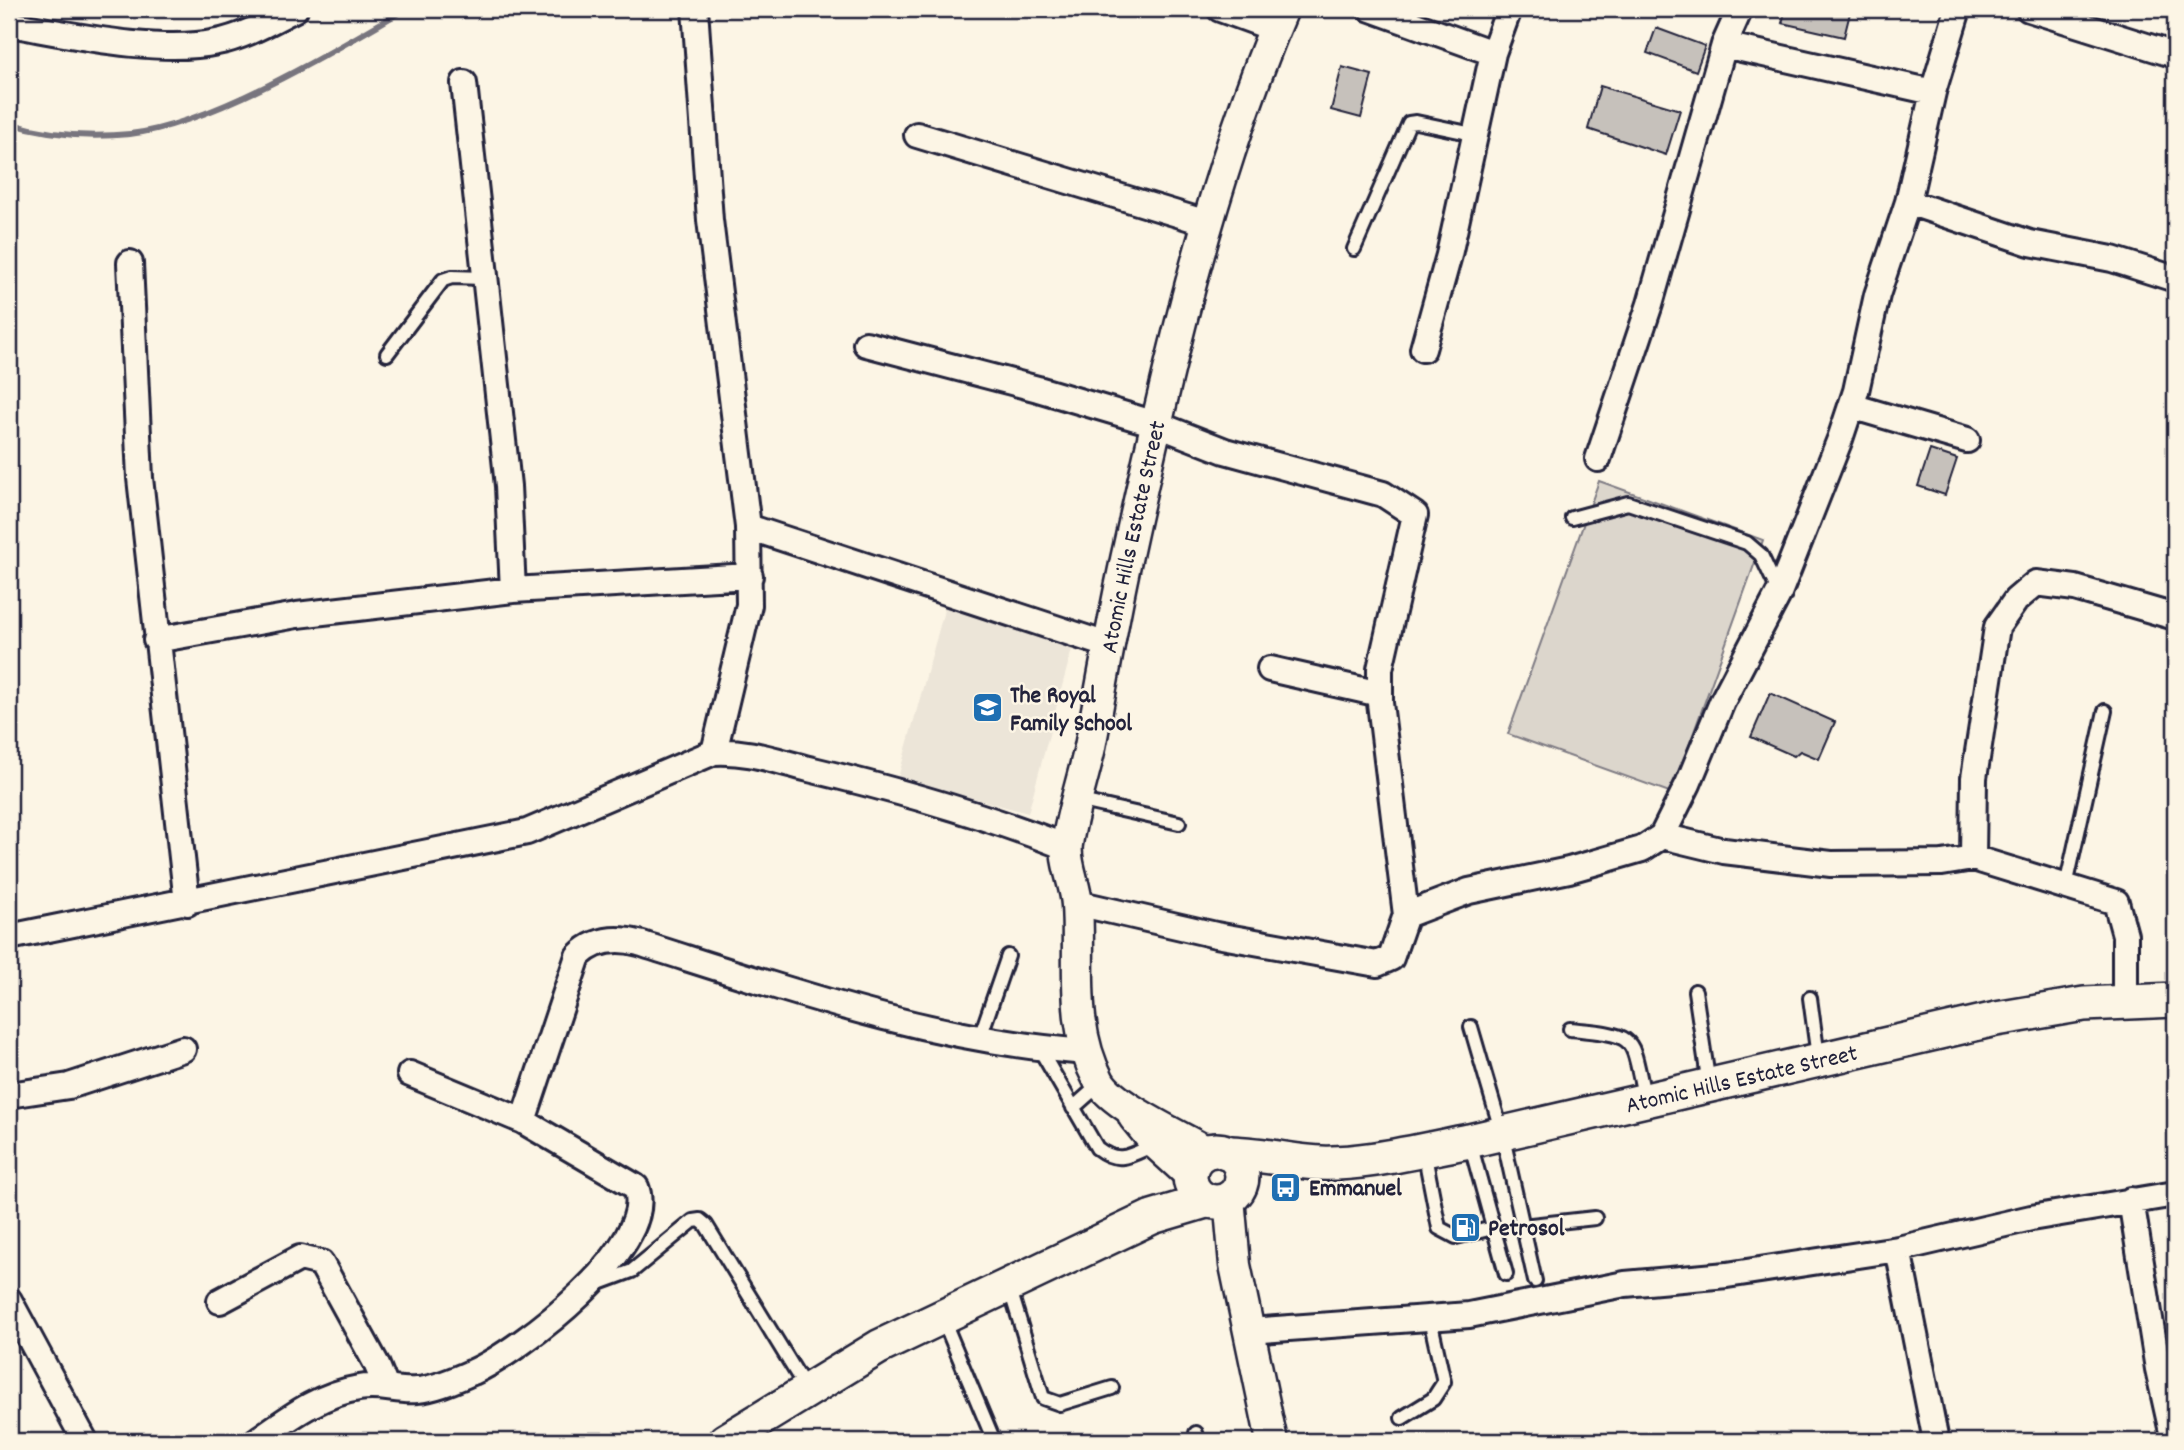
<svg xmlns="http://www.w3.org/2000/svg" width="2184" height="1450" font-family="Dekko,sans-serif">
<rect width="100%" height="100%" fill="#fcf5e5"/>
<filter id="ink" filterUnits="userSpaceOnUse"><feTurbulence type="fractalNoise" baseFrequency=".0143" numOctaves="2"/><feDisplacementMap in="SourceGraphic" scale="14" xChannelSelector="R" yChannelSelector="G"/><feConvolveMatrix kernelMatrix="1 2 1 2 8 2 1 2 1" color-interpolation-filters="sRGB"/></filter>
<g filter="url(#ink)">
<!-- built -->
<path fill="#ece5d8" d="M947,600L1075,638L1028,813L898,778Z"/>
<!-- green -->
<path fill="#dcd6cc" stroke="#7f7c84" stroke-width="2" d="M1599,481L1763,540L1672,793L1508,734Z"/>
<g fill="none" stroke-linecap="round" stroke-linejoin="round">
<!-- stream -->
<path stroke="#78757e" stroke-width="6" d="M9,123C47,135 89,138 130,134C210,125 334,51 405,9"/>
</g>
<!-- building -->
<path fill="#c6c1bb" stroke="#22223b" stroke-width="2" d="M1786,9H1851L1844,37L1782,23Z
M1656,28L1705,46L1696,71L1647,53Z
M1342,67L1372,75L1361,118L1331,110Z
M1600,86L1680,110L1666,155L1588,129Z
M1930,450L1957,459L1945,495L1918,486Z
M1770,693L1835,722L1819,759L1800,751L1794,756L1751,737Z"/>
<g fill="none" stroke-linecap="round" stroke-linejoin="round">
<defs>
<path id="service" d="M1354,249L1409,123L1416,122L1473,134
M387,354L443,280L452,277L483,278
M1572,518L1628,503L1747,543L1761,555L1779,593
M1077,800L1179,823
M2066,886L2105,711
M1695,991L1709,1085
M1810,998L1818,1057
M1471,1027L1502,1133L1535,1281
M1570,1029C1640,1036 1630,1034 1645,1100
M979,1040L1008,956
M1039,1048L1097,1148C1120,1166 1132,1154 1156,1144
M1073,1108L1100,1084
M1470,1143L1506,1274
M1424,1151L1439,1228L1456,1237L1493,1228
M1522,1226L1595,1218
M597,1284L632,1271L693,1221L700,1220L706,1225L807,1390
M1009,1286L1043,1398L1060,1404L1112,1388
M943,1319L994,1441
M1402,1418L1433,1399L1444,1382L1430,1319
M1196,1433L1198,1441"/>
<path id="minor" d="M695,9L710,220L748,527L749,605L714,752
M1220,9L1275,29
M1371,9L1493,53
M2029,9L2175,55
M9,24C68,34 158,55 217,42C244,37 271,21 295,9
M1724,45L1933,92
M464,83L508,486L513,590
M917,135L1207,223
M1908,202L2030,243L2112,259L2175,279
M130,263L140,478L187,903
M866,344L1038,389L1156,424L1225,451L1383,494L1415,515L1380,669V703L1406,915
M1423,349L1449,255L1493,53L1509,9
M1851,406L1967,440
M1598,459L1650,304L1724,45L1740,9
M748,527L1107,645
M156,640L297,615L513,590L750,576
M1270,669L1380,694
M1662,836L1724,851L1831,864L1942,863L1973,858L2116,902L2125,935V1001
M1973,858L1974,778L1997,627L2016,600L2036,583L2075,588L2175,617
M1077,903L1216,935L1377,964L1391,958L1406,915L1469,891L1569,870L1642,849L1662,836L1688,784L1722,702L1779,593L1840,439L1856,391L1877,295L1908,202L1933,92L1958,9
M9,937L527,832L714,752C748,750 776,761 809,769C897,790 982,814 1066,847
M9,1095L69,1086L183,1049
M523,1121L578,956C595,939 616,937 639,943C785,989 933,1041 1086,1052
M2131,1200L2158,1369L2174,1441
M1898,1249L1936,1441
M9,1300L85,1441
M220,1301L300,1258L321,1263L376,1363L385,1385
M1249,1331L1469,1315L1625,1284L1727,1275L1898,1249L2031,1218L2175,1194
M256,1441C289,1418 318,1395 359,1388C381,1384 397,1392 417,1390C435,1389 456,1379 473,1372C520,1351 659,1246 636,1187L523,1121L410,1074"/>
<g id="tertiary">
<path d="M1134,1117L1156,1144L1190,1175"/>
<path id="s1" d="M1207,1152C1180,1136 1113,1106 1099,1081C1069,1025 1081,965 1077,905C1076,885 1064,863 1067,844C1072,811 1083,779 1090,747C1103,680 1114,612 1129,546C1169,363 1210,181 1283,9"/>
<path d="M1229,1198L1235,1265L1272,1441"/>
</g>
<g id="secondary">
<circle cx="1216" cy="1176" r="26"/>
<path id="s2" d="M1226,1153C1255,1153 1280,1159 1307,1162C1352,1168 1423,1150 1469,1141L1996,1019L2084,1004L2175,1000"/>
<path d="M725,1441L879,1347L1152,1217L1206,1201"/>
</g>
</defs>
<!-- service casing -->
<use href="#service" stroke="#22223b" stroke-width="18"/>
<!-- minor casing -->
<use href="#minor" stroke="#22223b" stroke-width="30"/>
<!-- tertiary casing -->
<use href="#tertiary" stroke="#22223b" stroke-width="35"/>
<!-- secondary casing -->
<use href="#secondary" stroke="#22223b" stroke-width="38"/>
<!-- service -->
<use href="#service" stroke="#fcf5e5" stroke-width="12"/>
<!-- minor -->
<use href="#minor" stroke="#fcf5e5" stroke-width="24"/>
<!-- tertiary -->
<use href="#tertiary" stroke="#fcf5e5" stroke-width="30"/>
<!-- secondary -->
<use href="#secondary" stroke="#fcf5e5" stroke-width="33"/>
</g>
</g>
<!-- icons -->
<defs>
<symbol id="school-square" viewBox="-11 -11 22 22"><rect x="-9" y="-9" width="18" height="18" rx="4" fill="#1f6fb2" stroke="#fcf5e5"/><path d="M0-5L7-2L0 1L-7-2ZM-4 1L0 2.5L4 1V4Q0 6-4 4Z" fill="#fff"/></symbol>
<symbol id="bus-square" viewBox="-11 -11 22 22"><rect x="-9" y="-9" width="18" height="18" rx="4" fill="#1f6fb2" stroke="#fcf5e5"/><path d="M-5-6H5V4H4V6H2V4H-2V6H-4V4H-5ZM-3.5-4V0h7V-4ZM-3.5 1.2v1.5H-2V1.2ZM2 1.2v1.5H3.5V1.2Z" fill="#fff"/></symbol>
<symbol id="fuel-square" viewBox="-11 -11 22 22"><rect x="-9" y="-9" width="18" height="18" rx="4" fill="#1f6fb2" stroke="#fcf5e5"/><path d="M-5.5-6h7V0h2V4h1.3V-2.5L3-4.5l.8-.8L6-3V5H2.5V1h-1V6h-7ZM-4.2-4.7v3.2H.2V-4.7Z" fill="#fff"/></symbol>
</defs>
<g fill-rule="evenodd">
<use href="#school-square" x="970" y="690" width="35" height="35"/>
<use href="#bus-square" x="1268" y="1170" width="35" height="35"/>
<use href="#fuel-square" x="1448" y="1210" width="35" height="35"/>
</g>
<g text-anchor="middle" stroke-width="5" stroke-linejoin="round" paint-order="stroke">
<!-- street labels -->
<g font-size="24" fill="#22223b" stroke="#fcf5e5">
<text dy="8" stroke="none"><textPath href="#s1" startOffset="686">Atomic Hills Estate Street</textPath></text>
<text dy="8" stroke="none"><textPath href="#s2" startOffset="525">Atomic Hills Estate Street</textPath></text>
</g>
<!-- poi labels -->
<g font-size="24" font-weight="bold" fill="#22223b" stroke="#fcf5e5" text-anchor="start">
<text x="1010" y="702">The Royal<tspan x="1010" dy="28">Family School</tspan></text>
<text x="1309" y="1195">Emmanuel</text>
<text x="1488" y="1235">Petrosol</text>
</g>
</g>
<!-- margin -->
<rect width="2184" height="1450" fill="none" stroke="#fcf5e5" stroke-width="35"/>
<rect x="18" y="18" width="2149" height="1415" fill="none" stroke="#22223b" stroke-width="2.5" filter="url(#ink)"/>
</svg>
